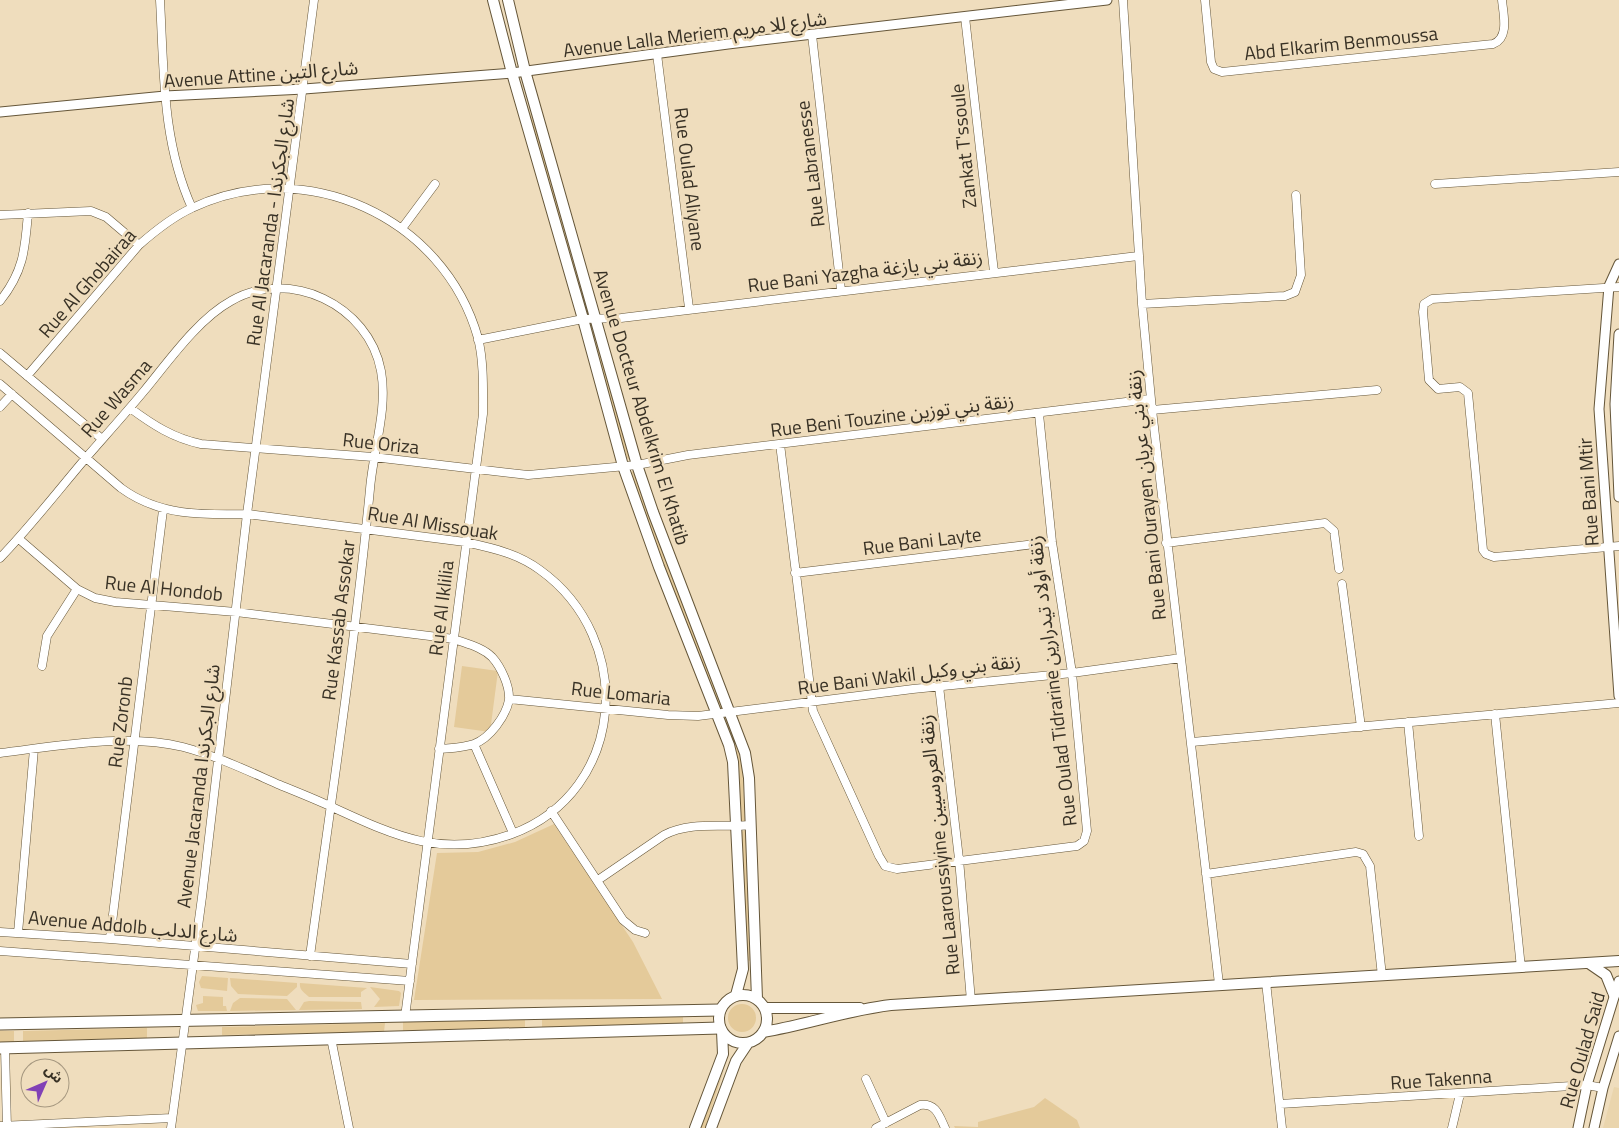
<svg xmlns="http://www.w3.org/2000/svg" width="1619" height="1128" font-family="'Titillium Web','Noto Sans Arabic',sans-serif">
<rect width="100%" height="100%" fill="#efddbd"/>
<!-- built -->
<path fill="#ead5ad" d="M1614,1087L1619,1088V1128H1603Z"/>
<!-- green -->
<path fill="#e4ca9a" d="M519,81L542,147L585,306H584Z
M593,333L595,334L630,460L627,458L591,336Z
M634,470L723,708L722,709L719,708L669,580L631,473Z
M462,666L498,671L490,732L454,727Z
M727,718L742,764L745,822H742L741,820L738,772L724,720Z
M554,824L633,942L662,999L414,1000L437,853L478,852L515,842Z
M745,830L746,833L750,961L747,960L741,832Z
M202,976L228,978L227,991L201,988L199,982Z
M230,978L297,983V987L287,996L238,994L231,986Z
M300,983L367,988L361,992V997H309C304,992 299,990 300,983Z
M370,987L399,991L401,993L399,1006L374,1007L380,999Z
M203,996L223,997V1006H226L227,1011H198L196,1005L203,1003Z
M240,998L287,999L296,1010L230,1011L233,1003Z
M309,1001L361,1002L362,1009L299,1010L304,1002Z
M728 1018a14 14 0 1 1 28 0a14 14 0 1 1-28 0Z
M683,1016V1025L542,1028V1019Z
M525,1019V1029L403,1031V1022Z
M385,1023L384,1032L222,1035V1027Z
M147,1028V1040L23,1043V1031Z
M0,1031H14V1043H0Z
M725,1067L705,1128H700Z
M1045,1098L1077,1120L1080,1128H955L954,1126L978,1127V1122L1034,1107Z"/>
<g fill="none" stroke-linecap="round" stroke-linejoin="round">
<defs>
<path id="minor" d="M160,0C164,71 162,142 192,208
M1123,0L1142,304L1152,410L1219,984
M1205,0L1211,62L1214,69L1222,72L1493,44C1510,38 1503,13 1502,0
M965,17L994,272
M812,35L841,290
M657,54L689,308
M1435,184L1619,172
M0,215L91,211L106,217L139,245
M403,227L435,184
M1619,287L1432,299L1424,304L1423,312L1429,380L1438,389L1460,387L1468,393L1483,550L1486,554L1494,557L1619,546
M0,301C24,271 25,249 28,213
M1142,304L1285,296L1295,292L1301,275L1296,195
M478,340L583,319L621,318L1138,256
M0,353L102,439
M27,376L139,245C155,231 172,217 192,208C305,154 444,217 478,338C484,362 483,390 483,414L405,1017
M0,384L121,488C159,516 202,515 247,514L465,542C492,548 517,553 540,570C636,639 627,791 512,834C443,859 395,836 332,807C315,799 297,792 280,785C248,771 217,756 183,747C125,733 58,746 0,753
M0,407L12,394
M130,408C153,425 173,438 201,444L373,457L528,475L637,465L688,455L1151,399
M1152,410L1377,390
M780,444L813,711L879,856L885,866L897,869L1077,846L1084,841L1087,831L1072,673L1052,542L1039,414
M19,539L77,589L95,598L115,602L236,612L454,639C467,644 482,647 492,657C501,667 510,686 509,700C506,716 490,738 474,744C463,748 450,748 439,749
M1166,543L1325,523L1334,531L1339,569
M0,558C30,527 57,492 85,459C105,436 125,414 144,391C168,362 198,319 231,301C289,267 369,305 381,371C388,409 373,451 370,489C355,645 331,801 310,956
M795,573L1052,542
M1342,584L1361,727
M42,666L47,636L77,589
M939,686L959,859L971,1001
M509,699L668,715L698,716L913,689L1072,673L1181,658
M1495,714L1521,968
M1408,722L1419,836
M1192,742L1619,703
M474,744L513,833
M551,811L623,920L635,930L645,933
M1206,874L1356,852L1363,854L1370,866L1382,976
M598,880L664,835C691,821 722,828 751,825
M0,932L110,939L412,964
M18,933L34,749
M110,939L163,510
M0,951L410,981
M1266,982L1282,1128
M331,1038L349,1128
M5,1048L7,1128
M866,1079L886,1123
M1280,1104L1587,1085L1603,1088
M0,1126L172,1118
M171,1128L202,897L247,514L314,0
M876,1128L920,1105C936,1103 939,1115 945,1128
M1452,1128L1460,1094"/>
<path id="tertiary" d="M0,112L165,96L304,89L512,73L728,44L1107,0
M1619,264L1609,286L1599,409L1619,696
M1619,334L1615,404L1619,497
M1578,1128L1587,1085L1619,981
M1594,1128L1603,1088L1619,1036"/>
<path id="secondary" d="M493,0L512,73L583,319L623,466L659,567L729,745L733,762L743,969L736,995
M508,0L525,71L637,465L653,512L745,753L749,778L757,999
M1590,964L1606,975L1614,995
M719 1019a24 24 0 1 1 48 0a24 24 0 1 1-48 0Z
M765,1008H860
M763,1032C806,1025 848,1010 891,1005L1619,961
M695,1128L723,1054L722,1031
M711,1128L736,1061L748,1043"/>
<path id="primary" d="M0,1024L720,1010
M0,1048L720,1028"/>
</defs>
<!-- minor casing -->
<use href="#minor" stroke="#655639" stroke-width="9"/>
<!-- tertiary casing -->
<use href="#tertiary" stroke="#655639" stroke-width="11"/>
<!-- secondary casing -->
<use href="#secondary" stroke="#655639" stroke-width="12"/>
<!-- primary casing -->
<use href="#primary" stroke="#655639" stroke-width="13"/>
<!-- minor -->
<use href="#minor" stroke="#fff" stroke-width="8"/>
<!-- tertiary -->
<use href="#tertiary" stroke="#fff" stroke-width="9"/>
<!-- secondary -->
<use href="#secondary" stroke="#fff" stroke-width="10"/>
<!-- primary -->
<use href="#primary" stroke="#fff" stroke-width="11"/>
</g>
<g text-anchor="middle" stroke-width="5" stroke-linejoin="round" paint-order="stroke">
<!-- street labels -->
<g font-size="19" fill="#383125" stroke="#efddbd">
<text transform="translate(695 34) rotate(-7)" y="7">Avenue Lalla Meriem شارع للا مريم</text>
<text transform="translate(1341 43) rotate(-6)" y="7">Abd Elkarim Benmoussa</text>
<text transform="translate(261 74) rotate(-4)" y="7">Avenue Attine شارع التين</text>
<text transform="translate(963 146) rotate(-96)" y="7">Zankat T'ssoule</text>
<text transform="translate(810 164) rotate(-97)" y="7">Rue Labranesse</text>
<text transform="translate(690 179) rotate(83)" y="7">Rue Oulad Aliyane</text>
<text transform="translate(270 222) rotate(-82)" y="7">Rue Al Jacaranda - شارع الجكرندا</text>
<text transform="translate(865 271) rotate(-7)" y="7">Rue Bani Yazgha زنقة بني يازغة</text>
<text transform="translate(87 283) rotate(-49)" y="7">Rue Al Ghobairaa</text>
<text transform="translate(116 398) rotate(-49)" y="7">Rue Wasma</text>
<text transform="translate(642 407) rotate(73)" y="7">Avenue Docteur Abdelkrim El Khatib</text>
<text transform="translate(892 415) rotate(-7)" y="7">Rue Beni Touzine زنقة بني توزين</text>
<text transform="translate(381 443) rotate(6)" y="7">Rue Oriza</text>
<text transform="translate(1588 492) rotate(-94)" y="7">Rue Bani Mtir</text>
<text transform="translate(1146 495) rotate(-96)" y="7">Rue Bani Ourayen زنقة بني عريان</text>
<text transform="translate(433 523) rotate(9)" y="7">Rue Al Missouak</text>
<text transform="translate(922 541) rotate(-7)" y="7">Rue Bani Layte</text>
<text transform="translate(164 588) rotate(6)" y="7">Rue Al Hondob</text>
<text transform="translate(441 608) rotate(-83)" y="7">Rue Al Iklilia</text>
<text transform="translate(338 620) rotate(-83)" y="7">Rue Kassab Assokar</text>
<text transform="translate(909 674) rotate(-7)" y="7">Rue Bani Wakil زنقة بني وكيل</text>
<text transform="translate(1052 681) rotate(-97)" y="7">Rue Oulad Tidrarine زنقة أولاد تيدرارين</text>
<text transform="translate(621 693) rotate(6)" y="7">Rue Lomaria</text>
<text transform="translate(120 722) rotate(-83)" y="7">Rue Zoronb</text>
<text transform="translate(198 786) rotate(-83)" y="7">Avenue Jacaranda شارع الجكرندا</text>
<text transform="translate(939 845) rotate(-96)" y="7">Rue Laaroussiyine زنقة العروسيين</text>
<text transform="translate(133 926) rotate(5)" y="7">Avenue Addolb شارع الدلب</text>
<text transform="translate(1582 1050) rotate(-74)" y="7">Rue Oulad Said</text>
<text transform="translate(1441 1079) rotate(-4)" y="7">Rue Takenna</text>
</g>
</g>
<!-- north arrow -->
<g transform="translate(45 1083) rotate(45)"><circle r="24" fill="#efddbd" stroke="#a69880"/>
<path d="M0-4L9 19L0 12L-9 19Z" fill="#8141b6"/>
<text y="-8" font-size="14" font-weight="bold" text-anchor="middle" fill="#383125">ش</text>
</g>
</svg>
